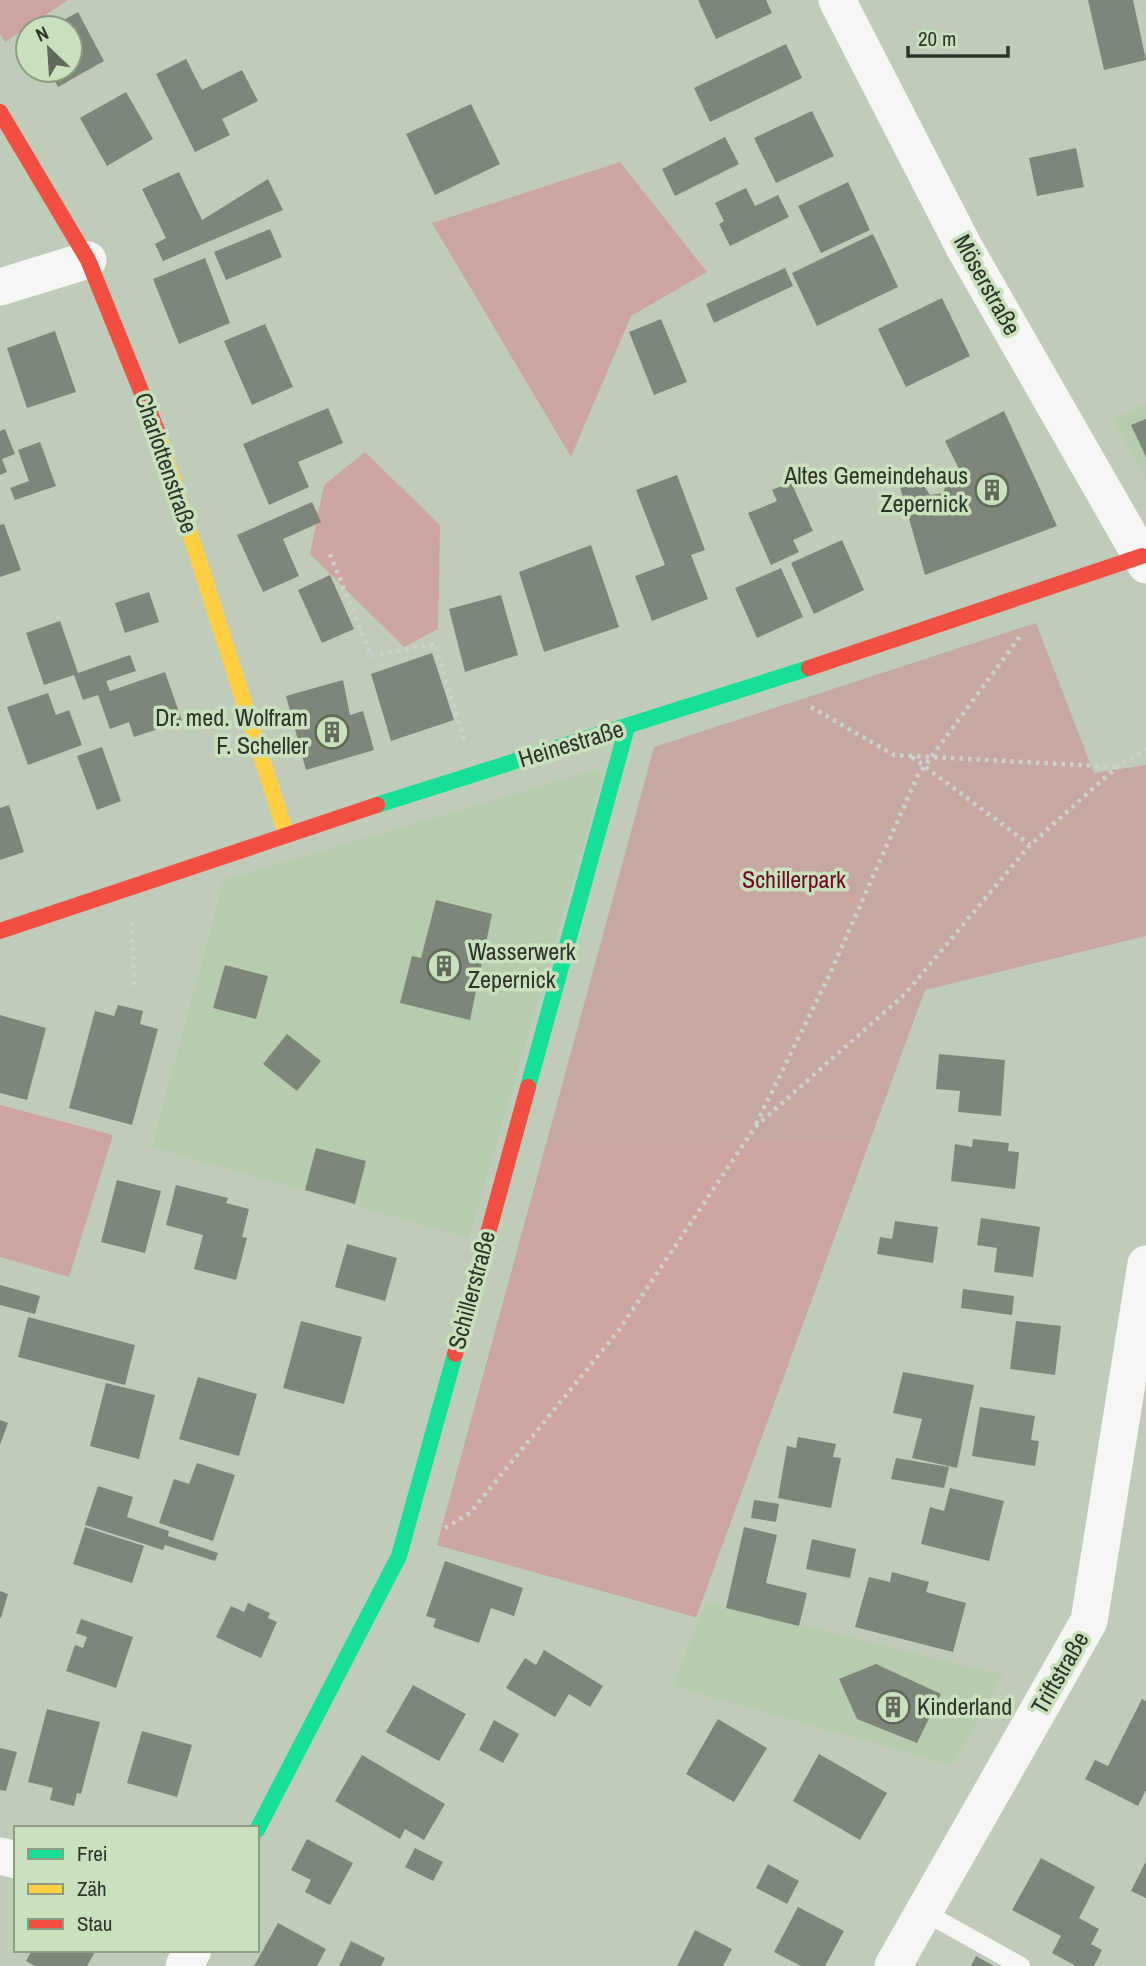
<svg xmlns="http://www.w3.org/2000/svg" width="1146" height="1966" font-family="'Archivo Narrow',sans-serif">
<rect width="100%" height="100%" fill="#c0ccba"/>
<!-- built -->
<path fill="#b7cbad" d="M1146,403V481L1114,420Z
M606,767L469,1238L152,1147L224,880Z
M706,1601L1003,1675L952,1765L673,1686Z"/>
<!-- green -->
<path fill="#c7a7a2" d="M1036,623L1094,773L1146,765V936L925,990L696,1617L437,1545L654,747Z"/>
<!-- forest -->
<path fill="#cca5a0" d="M0,0H68L5,42L0,34Z
M620,162L707,272L631,316L571,457L432,223Z
M365,452L440,525L438,629L404,647L310,554L324,485Z
M0,1105L113,1135L69,1277L0,1257Z
M870,1139L696,1617L437,1545L546,1146Z"/>
<!-- building -->
<path fill="#7d8779" d="M698,0H766L772,13L716,39Z
M1088,0H1133L1146,60L1104,70Z
M78,12L104,61L58,87L49,70H70V28H49Z
M786,44L802,78L710,122L694,88Z
M186,59L202,90L242,70L258,101L222,119L230,135L195,152L156,74Z
M126,92L153,139L107,166L80,118Z
M471,104L500,164L435,195L406,134Z
M812,111L834,156L776,183L754,138Z
M725,137L739,164L675,196L662,169Z
M1076,148L1084,187L1037,196L1029,158Z
M179,172L202,220L268,179L283,210L163,261L155,244L166,238L142,189Z
M848,182L870,230L821,253L798,206Z
M746,188L755,206L778,195L789,217L730,246L719,224L724,221L715,203Z
M270,229L282,257L226,280L214,252Z
M873,234L898,287L817,326L792,273Z
M205,258L230,323L179,344L153,279Z
M785,268L793,286L714,323L706,304Z
M942,298L970,356L906,387L878,329Z
M661,319L687,382L654,395L629,332Z
M265,324L293,387L252,405L224,341Z
M55,331L76,392L27,408L7,348Z
M328,408L343,443L298,462L309,487L269,505L243,444Z
M1004,411L1057,526L925,575L900,487L920,480L930,495L943,493L946,484L963,477L945,441Z
M1146,419V457L1131,425Z
M5,429L15,454L2,459L7,472L0,475V431Z
M40,442L56,486L15,500L10,488L29,481L18,450Z
M677,475L705,550L691,555L708,599L652,621L635,576L665,565L636,490Z
M791,482L813,531L793,540L799,552L771,565L748,513L777,501L772,490Z
M312,502L321,522L283,539L299,576L263,592L237,535Z
M4,524L21,570L0,577V525Z
M842,540L864,590L814,614L791,563Z
M591,545L619,627L544,652L519,572Z
M781,568L803,617L757,638L735,588Z
M330,575L354,629L322,643L298,590Z
M149,592L159,622L125,633L115,603Z
M501,595L518,655L465,672L449,609Z
M60,621L78,673L130,655L136,671L106,681L110,691L165,672L182,721L134,737L129,722L110,729L98,695L83,700L74,675L44,685L26,633Z
M432,653L454,720L391,741L371,674Z
M343,680L350,715L363,711L374,750L306,770L286,696Z
M48,693L56,715L69,710L82,745L28,765L7,707Z
M102,747L121,801L97,810L77,756Z
M9,805L24,852L0,860V808Z
M436,900L492,914L470,1020L400,1003L412,956L421,958Z
M225,965L268,976L256,1019L213,1008Z
M118,1005L143,1011L140,1024L158,1029L132,1125L69,1108L95,1011L114,1016Z
M0,1015L46,1028L27,1100L0,1093Z
M287,1034L321,1061L297,1091L263,1064Z
M939,1054L1005,1060L1001,1116L958,1112L960,1091L936,1089Z
M973,1139L1009,1143L1008,1151L1019,1152L1015,1189L951,1181L955,1144L972,1147Z
M316,1148L366,1161L355,1204L305,1190Z
M117,1180L161,1191L145,1253L101,1242Z
M176,1185L228,1198L226,1203L249,1209L242,1237L247,1238L236,1280L194,1269L203,1235L166,1225Z
M981,1218L1040,1227L1033,1277L994,1272L997,1248L977,1245Z
M895,1221L938,1227L933,1263L877,1254L880,1237L892,1239Z
M347,1244L397,1258L385,1301L335,1287Z
M0,1285L40,1296L35,1314L0,1305Z
M963,1289L1014,1296L1012,1315L961,1308Z
M28,1317L135,1345L125,1385L18,1357Z
M301,1321L362,1337L344,1404L283,1388Z
M1016,1321L1061,1326L1055,1375L1010,1369Z
M903,1372L974,1385L957,1468L912,1458L922,1419L893,1413Z
M198,1377L257,1394L239,1456L179,1439Z
M106,1383L155,1395L139,1459L90,1446Z
M980,1407L1035,1416L1031,1440L1039,1441L1035,1466L972,1456Z
M0,1420L8,1423L0,1445Z
M798,1437L836,1444L833,1457L841,1458L831,1508L778,1498L787,1446L796,1448Z
M896,1458L949,1467L944,1488L891,1479Z
M197,1463L235,1475L213,1541L159,1523L174,1479L189,1484Z
M98,1486L133,1497L127,1517L169,1531L168,1536L218,1553L215,1561L165,1545L163,1550L85,1525Z
M950,1488L1004,1501L989,1561L921,1544L930,1507L944,1511Z
M754,1500L779,1504L776,1522L751,1518Z
M85,1527L144,1546L132,1583L73,1564Z
M744,1527L777,1535L766,1583L807,1593L799,1626L726,1608Z
M812,1539L856,1549L850,1578L806,1569Z
M445,1561L523,1588L514,1616L491,1608L479,1643L433,1627L436,1619L426,1616Z
M892,1572L929,1582L926,1592L966,1603L953,1652L855,1627L869,1577L890,1582Z
M0,1591L8,1594L1,1618H0Z
M248,1603L270,1613L268,1618L277,1622L261,1658L216,1637L231,1606L244,1612Z
M81,1619L133,1637L116,1688L66,1671L75,1645L83,1648L87,1637L76,1633Z
M544,1650L603,1686L590,1707L569,1694L555,1717L506,1688L525,1658L536,1665Z
M876,1664L941,1694L917,1743L857,1719L839,1679Z
M413,1685L466,1714L439,1761L386,1732Z
M1142,1699L1146,1701V1790L1138,1806L1085,1779L1095,1760L1108,1766Z
M47,1709L100,1722L81,1794L77,1793L74,1806L50,1800L53,1788L28,1782Z
M718,1719L767,1748L734,1802L686,1774Z
M494,1720L519,1734L503,1763L479,1750Z
M142,1731L192,1745L177,1797L127,1783Z
M0,1748L17,1752L6,1791L0,1790Z
M819,1754L887,1793L860,1840L793,1801Z
M362,1755L445,1804L424,1840L405,1829L400,1839L335,1801Z
M307,1839L353,1863L330,1905L305,1892L311,1880L291,1870Z
M415,1848L443,1862L433,1881L405,1867Z
M1041,1858L1095,1887L1079,1918L1099,1929L1091,1944L1102,1950L1094,1966H1076L1052,1953L1061,1936L1012,1910Z
M1146,1861V1898L1131,1891Z
M768,1864L799,1881L787,1904L756,1888Z
M798,1907L844,1931L825,1966H801L774,1952Z
M278,1923L326,1949L317,1966H254Z
M695,1930L732,1949L723,1966H677Z
M351,1941L385,1958L381,1966H339Z
M32,1950H92L95,1952L87,1966H35L26,1961Z
M976,1956L994,1966H971Z"/>
<g fill="none" stroke-linecap="round" stroke-linejoin="round">
<!-- path -->
<path stroke="#ced1cb" stroke-width="4.5" stroke-dasharray="3.5 5" stroke-linecap="butt" d="M330,554L371,656L435,644L464,740
M811,707L894,755L1117,767
M912,757L1030,845
M132,922L134,986
M756,1124L828,978L918,775L1021,635
M445,1528L470,1513L619,1330L755,1127L905,994L1030,845L1117,767L1146,749"/>
<!-- lane -->
<path stroke="#f6f7f5" stroke-width="18" d="M924,1912L1021,1966"/>
<!-- street -->
<path stroke="#f6f7f5" stroke-width="37" d="M837,0L964,247L1146,565
M0,287L88,260
M0,1856L16,1860
M184,1966L193,1950
M893,1966L1089,1621L1146,1264"/>
<!-- fast -->
<path stroke="#16e098" stroke-width="16" d="M377,805L809,668
M528,1087L627,727
M257,1830L399,1556L455,1354"/>
<!-- slow -->
<path stroke="#ffcf43" stroke-width="16" d="M158,433L286,834"/>
<!-- jam -->
<path stroke="#f24e42" stroke-width="16" d="M0,112L88,260L158,433
M809,668L1142,556
M0,931L377,805
M455,1354L528,1087"/>
</g>
<!-- icons -->
<defs>
<symbol id="building-ring" viewBox="-11 -11 22 22"><circle r="9.5" fill="#cae1be" stroke="#606a5b" stroke-width="1.5"/><path d="M-4-6H4V6H1V3H-1V6H-4ZM-2.5-4.3h1.7v1.8h-1.7ZM.8-4.3h1.7v1.8H.8ZM-2.5-1h1.7V.8h-1.7ZM.8-1h1.7V.8H.8Z" fill="#606a5b"/></symbol>
</defs>
<g fill-rule="evenodd">
<use href="#building-ring" x="973" y="471" width="38" height="38"/>
<use href="#building-ring" x="313" y="713" width="38" height="38"/>
<use href="#building-ring" x="425" y="947" width="38" height="38"/>
<use href="#building-ring" x="874" y="1688" width="38" height="38"/>
</g>
<g text-anchor="middle" stroke-width="7" stroke-linejoin="round" paint-order="stroke">
<!-- street labels -->
<g font-size="24" fill="#2d3528" stroke="#cae1be">
<text transform="translate(987 285) rotate(61)" y="8">Möserstraße</text>
<text transform="translate(166 463) rotate(71)" y="8">Charlottenstraße</text>
<text transform="translate(571 744) rotate(-17)" y="8">Heinestraße</text>
<text transform="translate(472 1290) rotate(-75)" y="8">Schillerstraße</text>
<text transform="translate(1060 1673) rotate(-60)" y="8">Triftstraße</text>
</g>
<!-- poi labels -->
<g font-size="24" fill="#2d3528" stroke="#cae1be" text-anchor="end">
<text x="968" y="484">Altes Gemeindehaus<tspan x="968" dy="28">Zepernick</tspan></text>
<text x="308" y="726">Dr. med. Wolfram<tspan x="308" dy="28">F. Scheller</tspan></text>
<text x="468" y="960" text-anchor="start">Wasserwerk<tspan x="468" dy="28">Zepernick</tspan></text>
<text x="917" y="1715" text-anchor="start">Kinderland</text>
</g>
<!-- park labels -->
<g font-size="24" fill="#6d0923" stroke="#cae1be">
<text x="794" y="888">Schillerpark</text>
</g>
</g>
<!-- legend -->
<rect x="14" y="1826" width="245" height="126" fill="#cae1be" stroke="#8b9c82" stroke-width="2"/>
<rect x="28" y="1849" width="35" height="10" fill="#16e098" stroke="#8b9c82" stroke-width="2"/>
<text x="77" y="1861" font-size="21" fill="#2d3528">Frei</text>
<rect x="28" y="1884" width="35" height="10" fill="#ffcf43" stroke="#8b9c82" stroke-width="2"/>
<text x="77" y="1896" font-size="21" fill="#2d3528">Zäh</text>
<rect x="28" y="1919" width="35" height="10" fill="#f24e42" stroke="#8b9c82" stroke-width="2"/>
<text x="77" y="1931" font-size="21" fill="#2d3528">Stau</text>
<!-- north arrow -->
<g transform="translate(49 49) rotate(335)"><circle r="33" fill="#cae1be" stroke="#8b9c82" stroke-width="2"/>
<path d="M0-5L12 26L0 18L-12 26Z" fill="#606a5b"/>
<text y="-10" font-size="19" font-weight="bold" text-anchor="middle" fill="#2d3528">N</text>
</g>
<!-- scale -->
<path d="M908 46v10h100v-10" fill="none" stroke="#2d3528" stroke-width="3.5"/>
<text x="918" y="46" font-size="21" fill="#2d3528" stroke="#cae1be" stroke-width="5" paint-order="stroke">20 m</text>
</svg>
